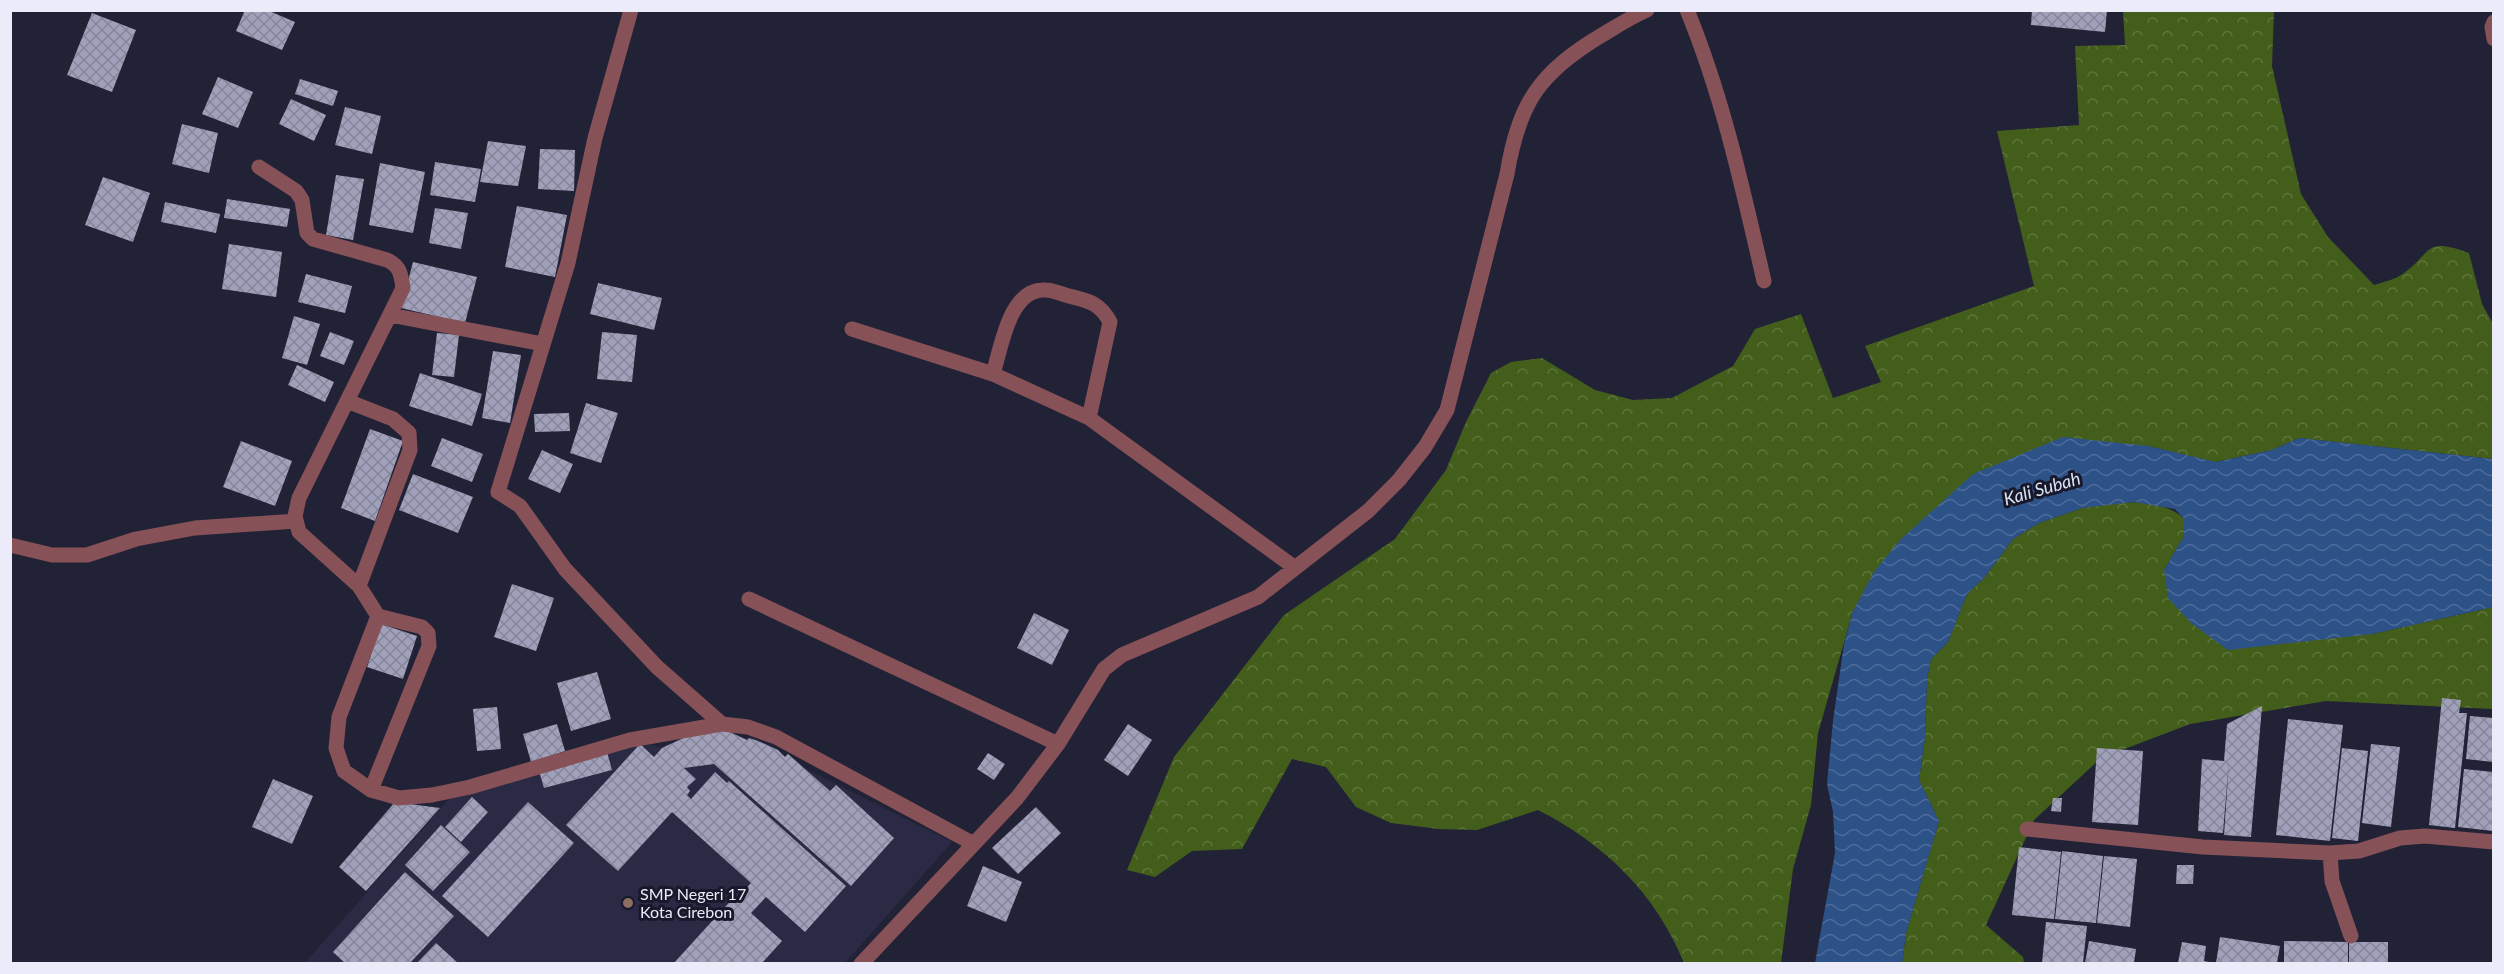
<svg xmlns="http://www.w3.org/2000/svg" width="2504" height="974" font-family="Lato,sans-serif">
<defs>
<pattern id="forest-crowns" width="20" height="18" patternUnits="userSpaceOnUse" patternTransform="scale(1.5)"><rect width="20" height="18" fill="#435e1a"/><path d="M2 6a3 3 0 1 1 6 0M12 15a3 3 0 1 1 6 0" fill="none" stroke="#5e753c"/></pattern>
<pattern id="water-waves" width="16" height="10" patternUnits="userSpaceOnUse" patternTransform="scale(1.5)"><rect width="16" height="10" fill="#2d5288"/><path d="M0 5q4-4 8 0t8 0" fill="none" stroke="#4c6b9a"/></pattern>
<pattern id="building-cross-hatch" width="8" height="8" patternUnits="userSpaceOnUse" patternTransform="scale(1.5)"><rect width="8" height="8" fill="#a0a0ba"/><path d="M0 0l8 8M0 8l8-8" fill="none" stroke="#858599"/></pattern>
</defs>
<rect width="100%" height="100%" fill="#222236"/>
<!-- built -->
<path fill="#2b2a45" d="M719,727L746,739L749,737L758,740L777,749L785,756L788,753L806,769L952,842L845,963L304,964L449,799L638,742L661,747L703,729Z"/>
<!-- forest -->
<path fill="url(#forest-crowns)" d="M2123,11H2274L2272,66L2301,194L2328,237L2374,285C2383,282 2394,280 2401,275C2434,253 2422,236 2469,253L2482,304L2493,324V459L2299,438L2272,450L2215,462L2148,446L1853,611L1818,733L1811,805L1793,869L1781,963H1684C1656,894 1605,844 1538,810L1477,830L1439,829L1391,823L1356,807L1326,767L1292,759L1242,849L1192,851L1155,877L1127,870L1174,757L1284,615L1395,539L1446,470L1466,422L1491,373L1511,362L1542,358L1595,390L1633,400L1672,398L1733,366L1755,329L1801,314L1833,398L1881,382L1865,346L2034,286L1997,131L2079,125L2075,46L2125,45Z
M2117,502C2139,502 2169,503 2184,519V536L2164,570L2372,634L2493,607V709L2326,701L2190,724L2101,758L2034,820L1986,925L2023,957L2024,963L1902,964L1906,933L1939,821L1919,780L1925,738L1927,679L1931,659L1948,642L1967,594L1984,578L2013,539L2039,523L2082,508Z"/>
<!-- water -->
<path fill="url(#water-waves)" d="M2063,437L2148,446L2216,462L2272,450L2299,438L2493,459V607L2372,634L2228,650L2191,623L2168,598L2164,570L2184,536V519L2175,509L2134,502L2082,508L2039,523L2013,539L1984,578L1967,594L1948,642L1931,659L1927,679L1925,738L1919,780L1939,821L1906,933L1902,963H1815L1835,853L1833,812L1827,784L1833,721L1844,644L1853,611L1874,572L1900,540L1973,474Z"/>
<!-- building -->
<path fill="url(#building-cross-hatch)" d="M245,10H267L295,22L282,50L236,31Z
M2032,10H2107L2105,32L2031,25Z
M92,13L136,30L112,92L67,75Z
M218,77L253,92L238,128L202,114Z
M300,79L338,91L333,106L295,94Z
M291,99L326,115L314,141L279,124Z
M345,107L381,116L372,154L335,145Z
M182,124L218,133L209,173L172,164Z
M488,141L526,146L518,186L480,182Z
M540,149L575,150L574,191L538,189Z
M435,162L481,169L475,202L430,195Z
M380,163L425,172L413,233L369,225Z
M336,175L364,179L353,240L326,235Z
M103,177L150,193L133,242L85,225Z
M227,199L290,209L287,227L224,218Z
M165,202L220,214L216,233L161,222Z
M517,206L567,215L555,277L505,267Z
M435,208L468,213L461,249L429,243Z
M229,244L282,252L276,297L222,289Z
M413,262L477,277L465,323L401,308Z
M306,274L352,286L345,313L298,302Z
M598,283L662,298L654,330L590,314Z
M294,316L320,324L307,365L282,358Z
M330,332L354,341L344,365L320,356Z
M602,332L637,335L632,382L597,379Z
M437,333L459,335L454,377L432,375Z
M493,351L521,355L510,423L482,418Z
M297,365L334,382L325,402L288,385Z
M420,373L482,394L472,426L409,406Z
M586,403L618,413L601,463L570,453Z
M569,413L570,431L535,432L534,414Z
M370,429L403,441L375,521L341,508Z
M442,438L483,454L472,482L431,466Z
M241,441L292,461L275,506L223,487Z
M542,450L573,464L560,493L528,479Z
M413,474L473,497L458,533L399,510Z
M512,584L554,598L536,651L494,637Z
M1034,613L1069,630L1052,665L1017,648Z
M381,624L417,636L403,679L367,667Z
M597,672L611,719L571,731L557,683Z
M2442,698L2461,700L2459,713H2467L2455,828L2429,825Z
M2262,706L2251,837L2224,835L2229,761L2223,833L2198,831L2202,759L2224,761L2227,724Z
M497,707L501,749L477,751L473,709Z
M2470,716L2493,718V762L2466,759Z
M2288,719L2343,725L2330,841L2276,835Z
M557,724L565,751L531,762L523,734Z
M1128,724L1152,740L1128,776L1104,760Z
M719,727L747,740L749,738L758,741L778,750L785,757L788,754L830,791L836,785L894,838L851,886L714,764L684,768L696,779L687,787L690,791L687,795L691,799L715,772L727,783L729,781L846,886L805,932L766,897L751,913L782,941L762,963H674L734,897L736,899L751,883L672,812L618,871L566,825L640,744L654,757L662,748L703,729Z
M2371,744L2400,747L2391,827L2362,823Z
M2097,748L2143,751L2138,825L2092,822Z
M2342,748L2368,751L2358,841L2332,838Z
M607,752L612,770L544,788L539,771Z
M988,753L1005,764L994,780L977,769Z
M2464,769L2493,772V831L2458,827Z
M273,779L313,796L292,844L252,827Z
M472,797L488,812L461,842L445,827Z
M2053,798H2062L2061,812L2051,811Z
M395,802L440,808L366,891L339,867Z
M528,802L574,843L488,937L442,896Z
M1036,807L1061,833L1018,874L992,848Z
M441,825L470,852L433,891L405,865Z
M2019,847L2061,852L2054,919L2012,915Z
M2062,851L2103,856L2096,923L2055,919Z
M2104,856L2137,859L2130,927L2097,923Z
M2177,865H2194L2193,884H2176Z
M983,866L1022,882L1006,922L967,906Z
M405,872L454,916L410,963H345L333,952Z
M2046,922L2087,926L2083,963H2042Z
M2220,937L2280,946L2277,963H2216Z
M2089,941L2136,949L2134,963H2085Z
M2284,941L2348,942V963H2284Z
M2182,942L2206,946L2204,961L2215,963H2178Z
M2349,942H2388V963H2349Z
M436,943L458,963H417Z"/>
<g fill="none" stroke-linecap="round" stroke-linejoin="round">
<!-- minor -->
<path stroke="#875257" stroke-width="15" d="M631,10L595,138L568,263L498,492L520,506L565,569L657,667L722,724
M1687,10C1723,97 1743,190 1764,281
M2494,22L2492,27L2494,39
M259,167L296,191L302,200L307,233L313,239L387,260C400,266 401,274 403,288L299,498L295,516L299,532L359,586L378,616
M390,315L543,344
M852,329L993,374L1089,418L1294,567
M993,374C1001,349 1009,287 1046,290C1053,290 1061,294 1069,296C1089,301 1100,303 1110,322L1089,418
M347,401L393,419L409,433L410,450L359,586
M10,545L52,555H87L136,539L195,528L296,521
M749,599L1058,744
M371,790L429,646L428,633L422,627L378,616L339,717L336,748L344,771L371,790L399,798L432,795L470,787L630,740L722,724L748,727L776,737L974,844
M2027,829L2203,847L2330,853L2359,851L2400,838L2425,836L2494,842
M2330,853L2332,881L2351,936
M861,964L1017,798L1058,744L1104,669L1122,655L1258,597L1368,511L1399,480L1425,447L1447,410L1507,174C1519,102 1540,72 1602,35C1617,26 1631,17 1647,10"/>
</g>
<!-- markers -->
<circle fill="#8d6e63" stroke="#19182b" stroke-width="2" cx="628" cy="903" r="6"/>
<g text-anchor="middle" stroke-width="6" stroke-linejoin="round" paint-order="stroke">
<!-- poi labels -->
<g font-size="16" fill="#ebebf9" stroke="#19182b" text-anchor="start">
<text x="640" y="900">SMP Negeri 17<tspan x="640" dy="18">Kota Cirebon</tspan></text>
</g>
<!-- water labels -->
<g font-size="18" font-style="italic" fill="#d7e2f3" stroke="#19182b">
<text transform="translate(2042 489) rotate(-16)" y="6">Kali Subah</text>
</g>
</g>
<!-- border -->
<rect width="2504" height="974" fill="none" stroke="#ebebf9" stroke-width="24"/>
</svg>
